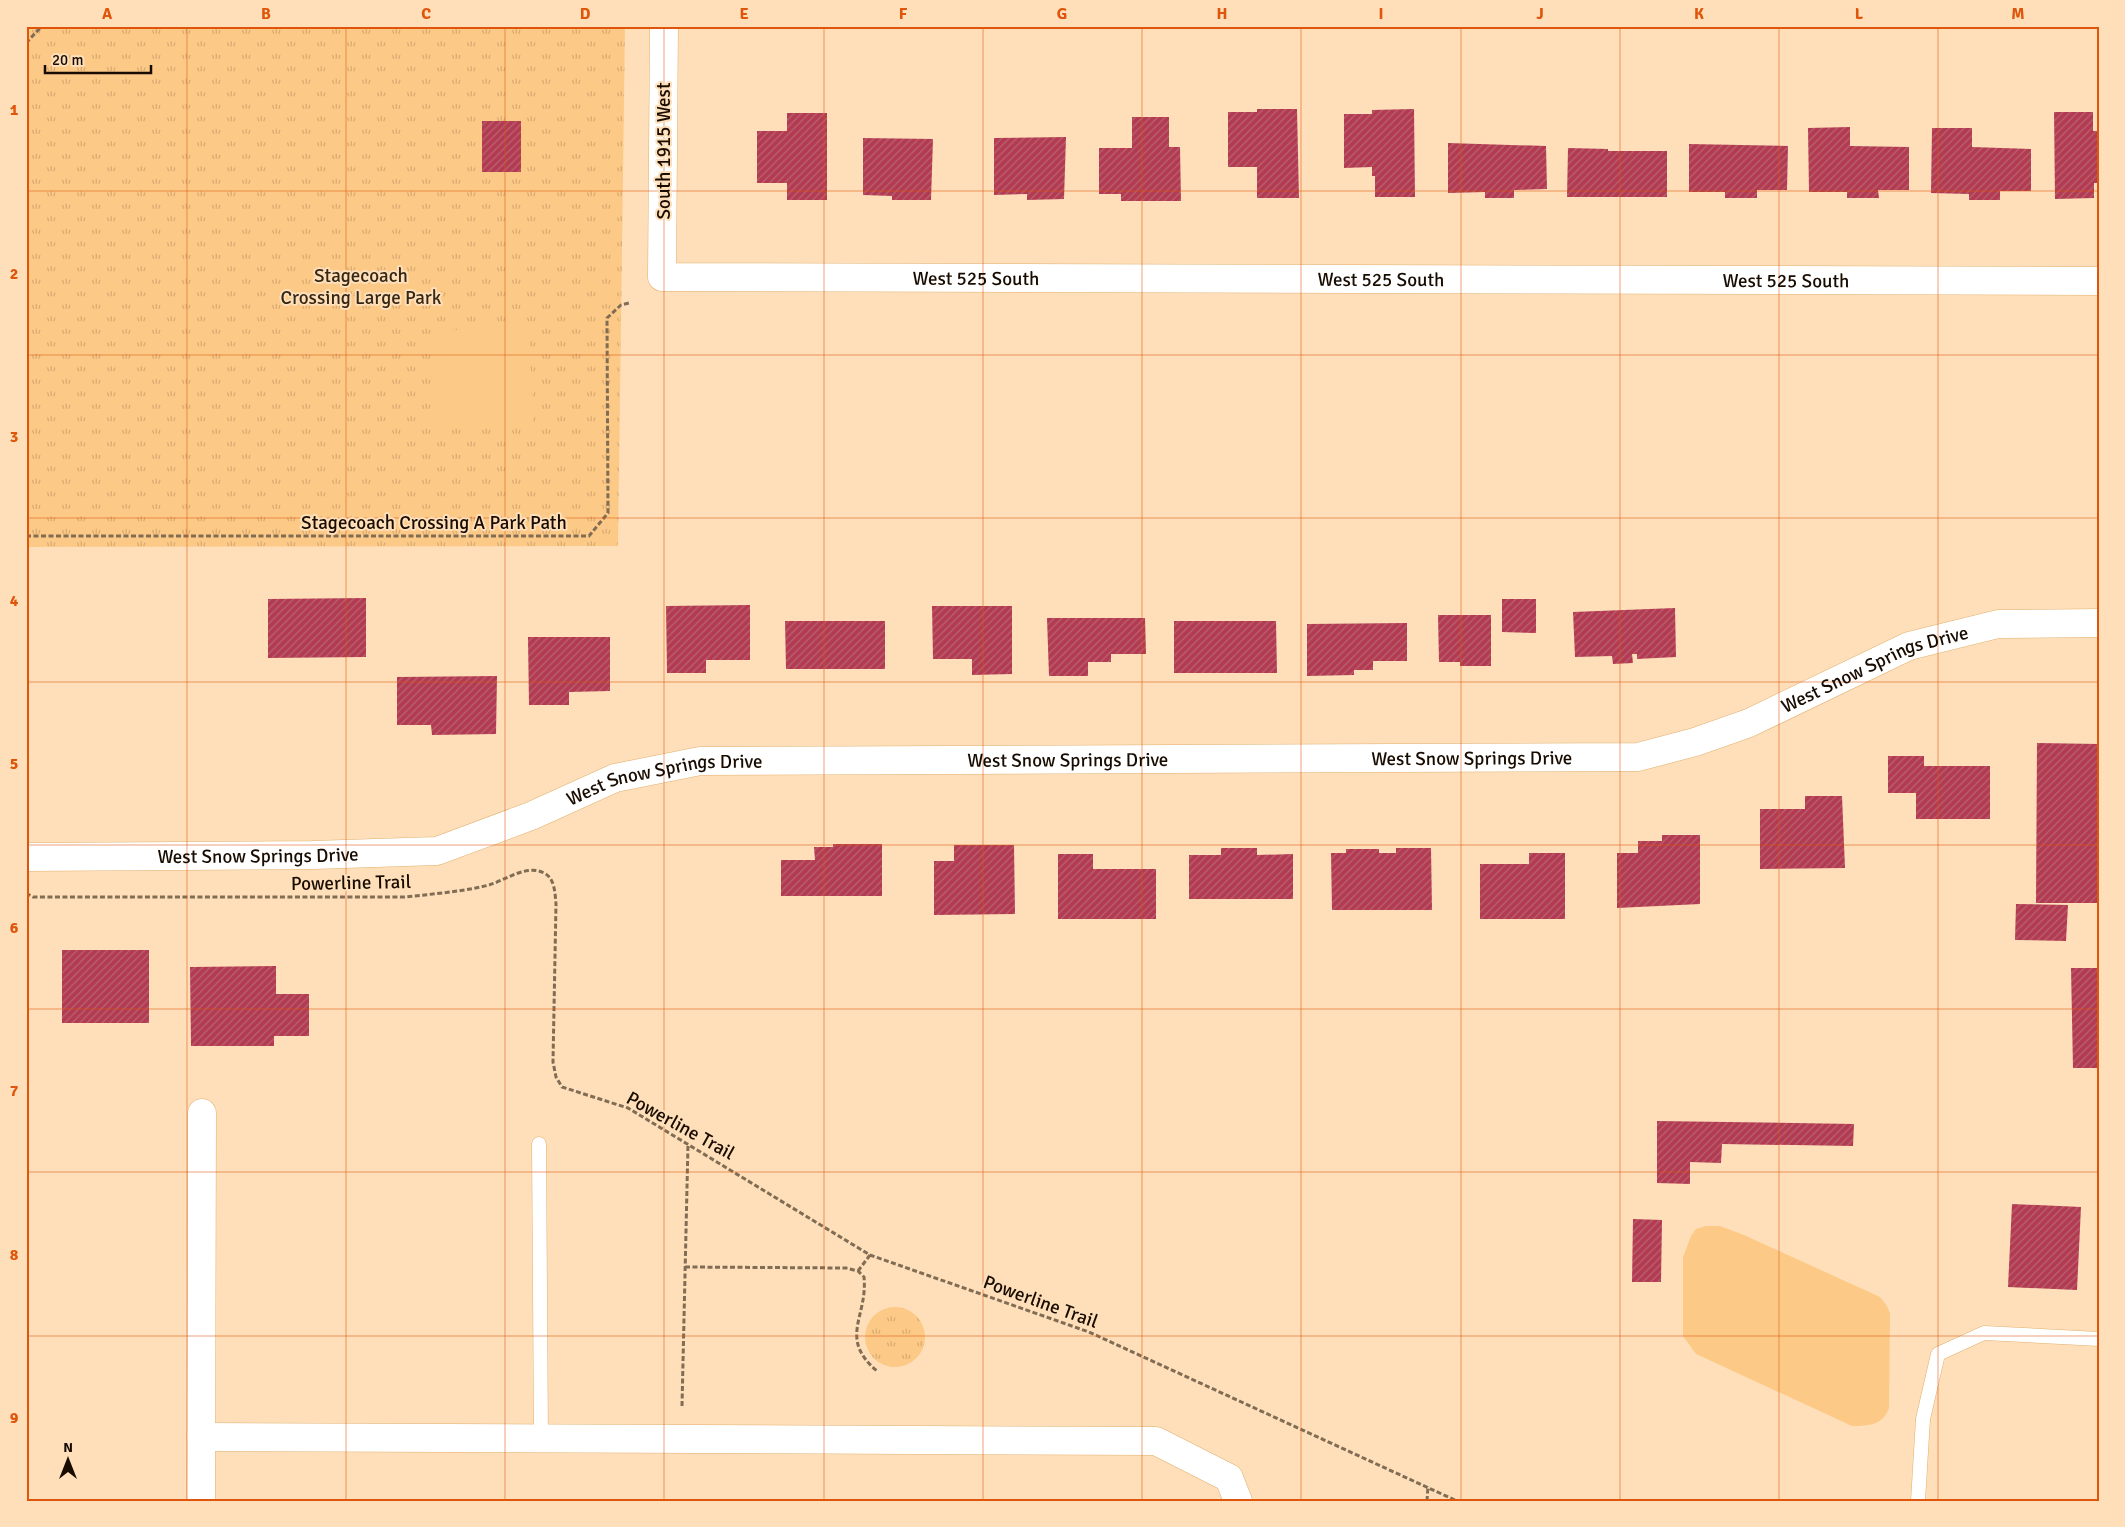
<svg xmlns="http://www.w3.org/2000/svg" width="2125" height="1527" font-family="Signika,sans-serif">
<defs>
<pattern id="park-tufts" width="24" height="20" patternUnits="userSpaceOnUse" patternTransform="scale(1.25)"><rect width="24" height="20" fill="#fdc986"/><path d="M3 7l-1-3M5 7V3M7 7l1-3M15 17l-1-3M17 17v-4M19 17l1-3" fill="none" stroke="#d8ab72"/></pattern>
<pattern id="building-hatch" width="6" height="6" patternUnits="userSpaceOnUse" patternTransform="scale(1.25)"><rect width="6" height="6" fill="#b43a51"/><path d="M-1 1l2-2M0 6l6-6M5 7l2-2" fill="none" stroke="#b66573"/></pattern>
</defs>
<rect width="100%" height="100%" fill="#fedfb9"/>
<!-- park -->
<path fill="url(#park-tufts)" d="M26,26H625L618,546L26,547Z
M865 1337a30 30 0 1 1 60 0a30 30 0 1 1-60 0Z"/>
<!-- garden -->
<path fill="#fdc986" d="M529,327L533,423L437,427L434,331Z
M1706,1226H1720L1744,1235L1880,1297L1887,1306L1890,1314L1889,1408C1883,1425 1869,1426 1852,1426L1696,1354L1683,1336V1257L1691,1236L1696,1229Z"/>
<!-- building -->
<path fill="url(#building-hatch)" d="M1257,109H1297L1299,198H1257V167H1228V112H1257Z
M1414,109L1415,197H1375V176H1372V167L1344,168V114H1372V110Z
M2054,112H2093V131H2099V183H2094V198L2055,199Z
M787,113H827V200H787V183H757V131H787Z
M1132,117H1169V147H1180L1181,201H1121V194H1099V148H1132Z
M482,121H521V172H482Z
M1850,127V146L1909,147V190H1878L1879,198H1847V192H1809L1808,128Z
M1932,128H1972V147L2031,149V191H2000V200H1969V194L1931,193Z
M1066,137L1064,199L1027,200V194L994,195V138Z
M863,138L933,139L931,200H892V196L863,195Z
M1448,143L1546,146L1547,189L1514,190V198H1485V192L1448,193Z
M1689,144L1788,146L1787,190H1757V198H1725V192H1689Z
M1568,148L1608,149V151H1667V197H1567Z
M366,598V657L268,658V599Z
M1502,599H1536V633L1502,632Z
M750,605V660H706V673H667L666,606Z
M932,606H1012V674L972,675V659H933Z
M1675,608L1676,657L1637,659V654H1632L1633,663L1613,664L1612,656L1575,657L1573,612Z
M1438,615H1491V666H1460V662H1439Z
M1047,618H1145L1146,654H1111V662H1088V676H1049Z
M785,621H885V669H786Z
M1174,621H1276L1277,673H1174Z
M1407,623V661H1373V670H1354V675L1307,676V624Z
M528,637H610V691L569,692V705H529Z
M497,676L496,734L432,735L431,725H397V677Z
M2037,743L2099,744V903H2036Z
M1888,756H1924V766H1990V819H1916V793H1888Z
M1805,796H1842L1845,868L1760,869V809H1805Z
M1662,835H1700V904L1617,908V853H1638V841H1662Z
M833,844H882V896H781V860H815L814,847H833Z
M954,845H1014L1015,914L934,915V861H954Z
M1221,848H1257V855L1293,854V899H1189V855H1221Z
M1396,848H1431L1432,910H1332L1331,853H1346V849H1379V853H1396Z
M1529,853H1565V919H1480V864H1529Z
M1058,854H1093V869H1156V919H1058Z
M2016,904L2068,905L2066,941L2015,940Z
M62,950H149V1023H62Z
M276,966V994H309V1036H274V1046H191L190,967Z
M2071,968H2099V1068H2073Z
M1657,1121L1854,1124L1853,1146L1722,1144L1721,1163L1690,1162V1184L1657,1183Z
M2012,1204L2081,1207L2077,1290L2008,1287Z
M1633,1219L1662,1220L1661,1282H1632Z"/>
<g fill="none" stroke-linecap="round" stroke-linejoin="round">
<defs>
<path id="service" d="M539,1144L541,1439
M1918,1501L1923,1419L1938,1354L1984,1333L2099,1339"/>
<g id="minor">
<path id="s1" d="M664,26L662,277L2099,281"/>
<path id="s2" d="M26,857L313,855L437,851L531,816L615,778L700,761L1638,757L1695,742L1749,723L1909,646L1998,624L2099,623"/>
<path d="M201,1437L1156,1441L1229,1478L1238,1501"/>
<path d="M201,1501L202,1113"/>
</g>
</defs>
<!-- service casing -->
<use href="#service" stroke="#e1b06f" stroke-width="15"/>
<!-- minor casing -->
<use href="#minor" stroke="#e1b06f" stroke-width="29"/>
<!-- path -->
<path stroke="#816c54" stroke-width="3" stroke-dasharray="5 2.5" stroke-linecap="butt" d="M26,43L42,26
M26,536H589L608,513L607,318L621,305L629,303
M26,893L33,897H404C432,894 461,892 489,885C506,880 526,864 544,873C555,878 555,894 556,904L553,1062L556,1077L562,1087L628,1108L870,1255L1089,1332L1457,1501
M685,1267L846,1268L858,1271L864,1277C868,1317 838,1338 877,1371
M858,1271L870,1255
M682,1406L688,1144
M1427,1501L1428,1486"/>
<!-- service -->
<use href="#service" stroke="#fff" stroke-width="14"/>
<!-- minor -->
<use href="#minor" stroke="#fff" stroke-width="28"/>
</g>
<!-- grid -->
<path fill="none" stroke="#de550b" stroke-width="1" stroke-opacity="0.55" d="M187,26V1501M346,26V1501M505,26V1501M664,26V1501M824,26V1501M983,26V1501M1142,26V1501M1301,26V1501M1461,26V1501M1620,26V1501M1779,26V1501M1938,26V1501M26,191H2099M26,355H2099M26,518H2099M26,682H2099M26,845H2099M26,1009H2099M26,1172H2099M26,1336H2099"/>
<g text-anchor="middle" stroke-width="4" stroke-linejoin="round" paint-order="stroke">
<!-- street labels -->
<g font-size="19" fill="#180b00" stroke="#fedfb9">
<text transform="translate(663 151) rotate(-90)" y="7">South 1915 West</text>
<text dy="7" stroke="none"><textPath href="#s1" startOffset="565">West 525 South</textPath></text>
<text dy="7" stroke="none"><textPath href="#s1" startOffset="970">West 525 South</textPath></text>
<text dy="7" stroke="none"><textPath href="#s1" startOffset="1375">West 525 South</textPath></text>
<text x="434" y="529">Stagecoach Crossing A Park Path</text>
<text dy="7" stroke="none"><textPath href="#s2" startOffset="1882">West Snow Springs Drive</textPath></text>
<text dy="7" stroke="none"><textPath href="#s2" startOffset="1462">West Snow Springs Drive</textPath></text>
<text dy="7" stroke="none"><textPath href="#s2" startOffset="1058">West Snow Springs Drive</textPath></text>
<text dy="7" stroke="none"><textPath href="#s2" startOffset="652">West Snow Springs Drive</textPath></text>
<text dy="7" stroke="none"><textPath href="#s2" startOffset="232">West Snow Springs Drive</textPath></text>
<text transform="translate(351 882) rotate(-1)" y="7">Powerline Trail</text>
<text transform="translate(681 1125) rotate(29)" y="7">Powerline Trail</text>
<text transform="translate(1041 1301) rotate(20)" y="7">Powerline Trail</text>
</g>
<!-- park labels -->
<g font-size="19" fill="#362714" stroke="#fedfb9">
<text x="361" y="282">Stagecoach<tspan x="361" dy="22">Crossing Large Park</tspan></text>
</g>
</g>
<!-- border -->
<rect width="2125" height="1527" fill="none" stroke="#fedfb9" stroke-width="55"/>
<!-- north arrow -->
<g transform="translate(68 1460)" stroke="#fedfb9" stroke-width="4" paint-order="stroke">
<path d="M0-4L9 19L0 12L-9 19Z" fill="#180b00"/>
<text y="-8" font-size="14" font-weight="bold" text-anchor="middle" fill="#180b00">N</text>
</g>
<!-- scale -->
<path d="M45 65v8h106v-8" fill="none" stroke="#180b00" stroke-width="2.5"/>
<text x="52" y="65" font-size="15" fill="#180b00" stroke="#fedfb9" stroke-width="4" paint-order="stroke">20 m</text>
<rect x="28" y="28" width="2070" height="1472" fill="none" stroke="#de550b" stroke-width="2"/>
<g font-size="16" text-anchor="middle" font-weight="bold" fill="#de550b">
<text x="107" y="19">A</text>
<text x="266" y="19">B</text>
<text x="426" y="19">C</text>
<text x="585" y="19">D</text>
<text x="744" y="19">E</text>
<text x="903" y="19">F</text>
<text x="1062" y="19">G</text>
<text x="1222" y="19">H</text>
<text x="1381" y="19">I</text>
<text x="1540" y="19">J</text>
<text x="1699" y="19">K</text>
<text x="1859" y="19">L</text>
<text x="2018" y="19">M</text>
<text x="14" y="115">1</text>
<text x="14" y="279">2</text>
<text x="14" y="442">3</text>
<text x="14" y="606">4</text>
<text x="14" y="769">5</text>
<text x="14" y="933">6</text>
<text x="14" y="1096">7</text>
<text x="14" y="1260">8</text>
<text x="14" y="1423">9</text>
</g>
</svg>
